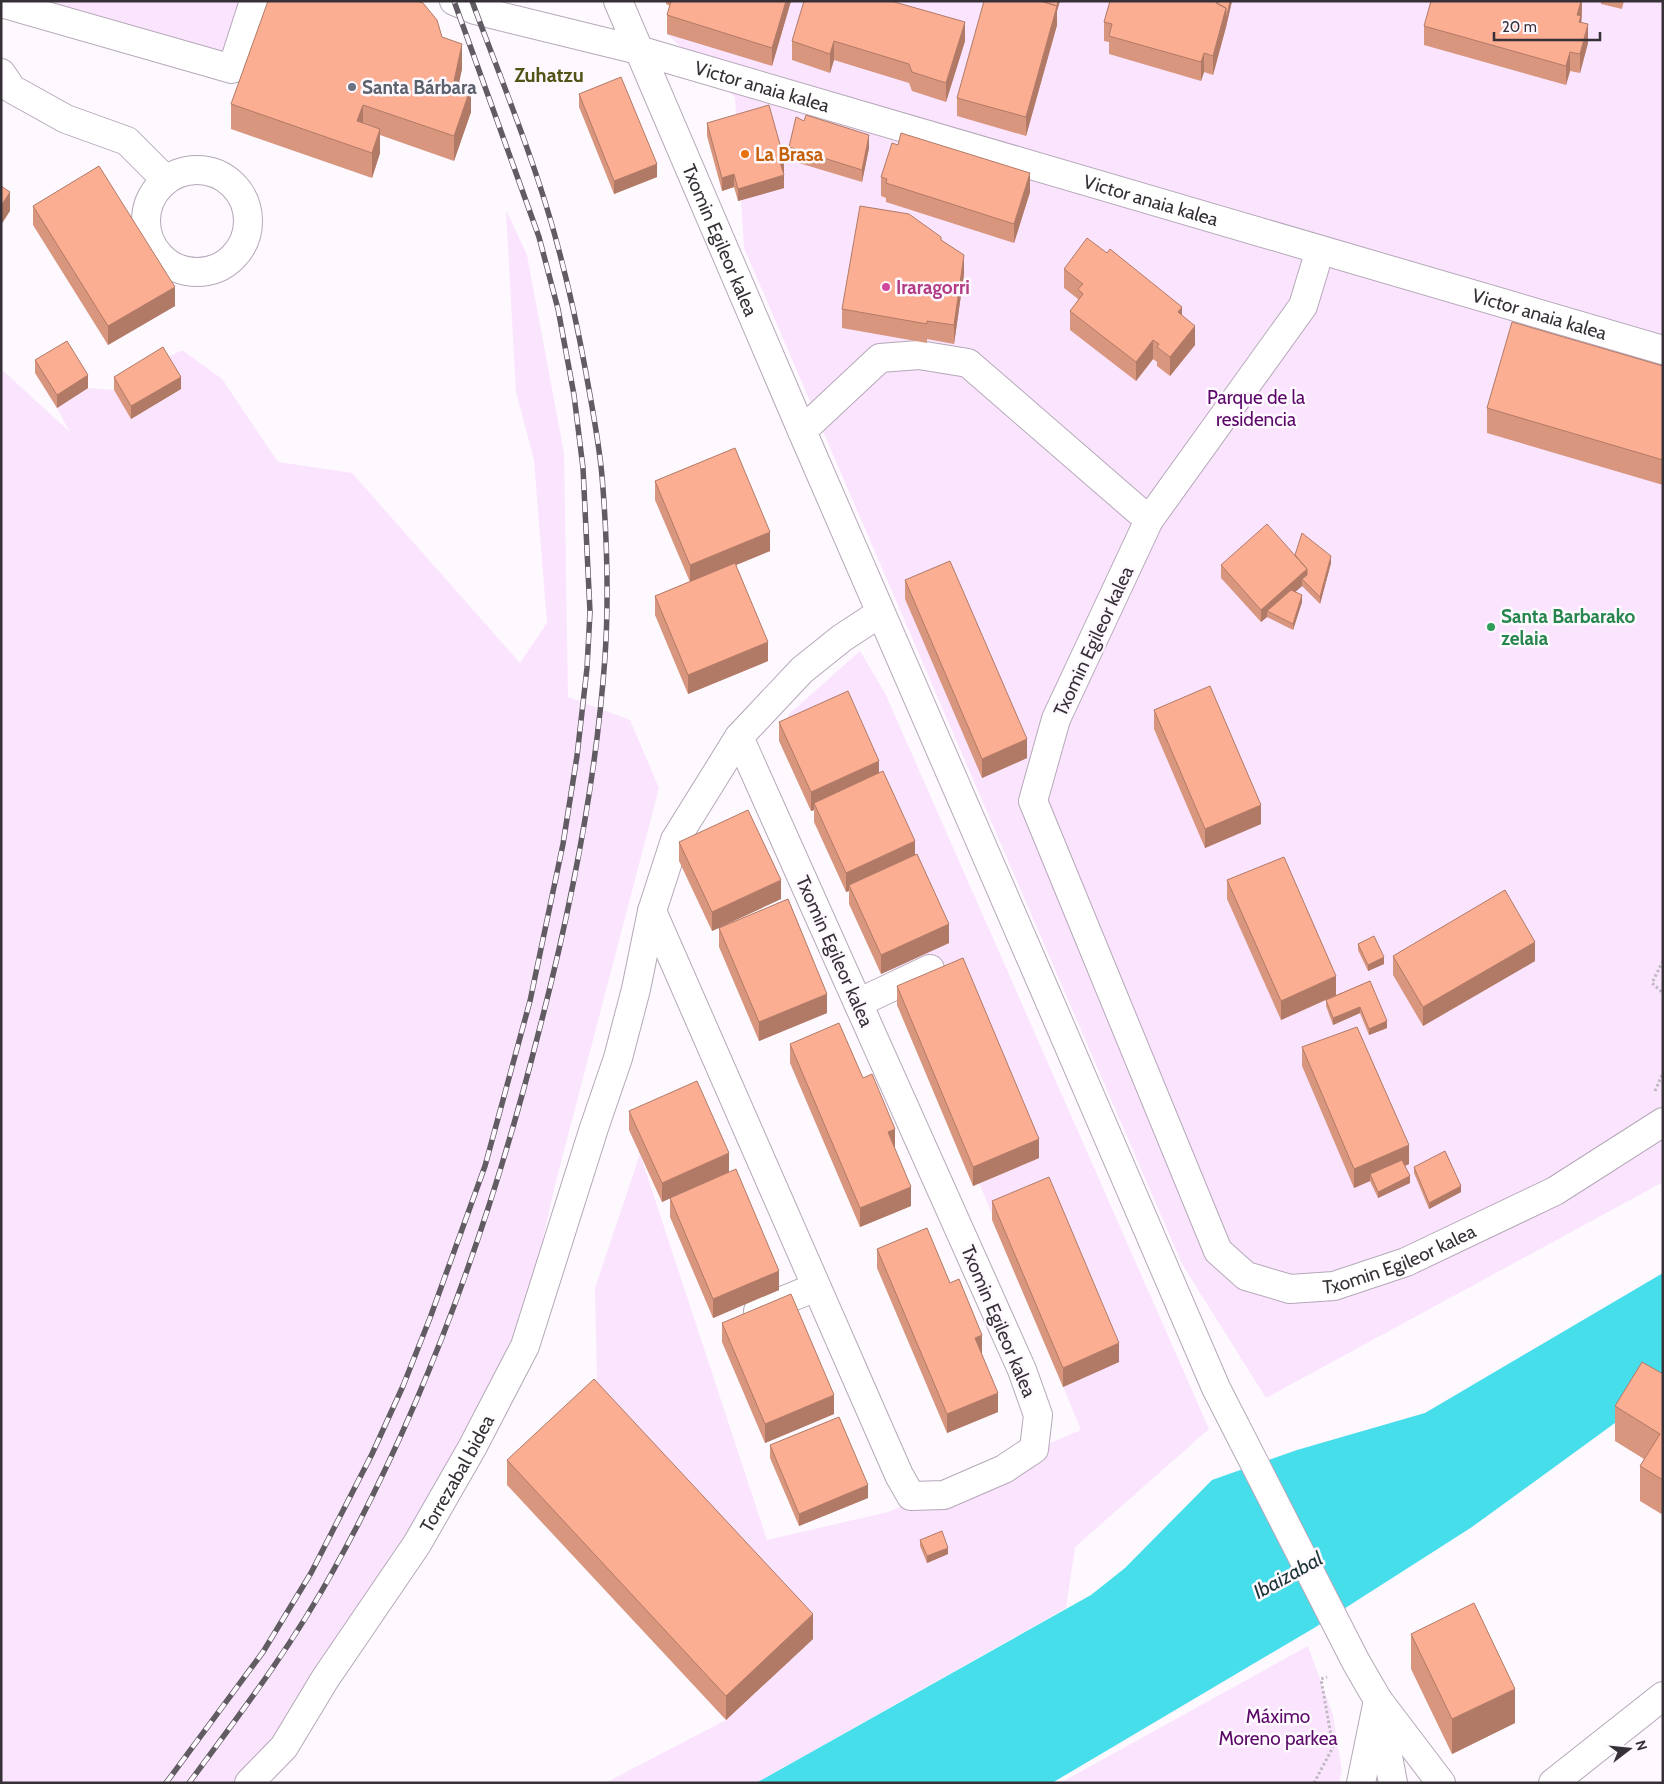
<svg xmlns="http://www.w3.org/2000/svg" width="1664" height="1784" font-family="Cabin,sans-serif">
<rect width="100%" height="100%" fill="#fef8ff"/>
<!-- green -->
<path fill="#fae4fe" d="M48,1H243L226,56Z
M677,1H1663V1182L1266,1398L1182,1264L744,248L735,97L667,34Z
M506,210L527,255L564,453L568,697L630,720L659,788L555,1185L504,1412L321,1712L263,1783H1V369L70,432L57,408L88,388L114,390L132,419L180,390L163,360L182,350L222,379L278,462L352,473L520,663L547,623L534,460L516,392Z
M860,651L885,693L1209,1429L1075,1547L1066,1608L756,1783H605L726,1720L813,1639L597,1384L595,1288L640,1154L767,1540L888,1512L1081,1430L794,734L788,715Z
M1308,1646L1333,1715L1342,1771L1339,1783H1060Z"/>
<!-- water -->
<path fill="#46deeb" d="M1663,1273V1388L1472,1527L1314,1628L1052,1783H756L1091,1595L1125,1568L1212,1480L1297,1450L1425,1413Z"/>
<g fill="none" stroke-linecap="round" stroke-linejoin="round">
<defs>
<g id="minor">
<path id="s1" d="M454,1L475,10L638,50L1663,350"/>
<path id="s2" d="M618,1L802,431L1046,993L1216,1388L1356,1662L1378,1700L1441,1783"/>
<path d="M1,3L232,69L254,1"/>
<path d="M1,73L12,89L66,119L127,141L166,180"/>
<circle cx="197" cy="221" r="51"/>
<path id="s3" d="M1320,250L1303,306L1149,520L1056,719L1033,801L1218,1251L1246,1276L1290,1289L1334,1286L1406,1262L1555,1191L1663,1122"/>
<path d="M802,431L880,358L919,355L968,363L1149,520"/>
<path d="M652,911L899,1475L911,1496L944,1495L1004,1469L1034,1449L1038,1415L1022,1370L739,737"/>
<path d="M858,1003L930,969"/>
<path d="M758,1311L816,1287"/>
<path d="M1378,1702L1393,1783"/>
<path id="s4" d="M249,1783L284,1747L325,1679L417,1544L472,1448L525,1346L594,1128L618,1058L636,989L652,911L675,840L739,737L802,670L842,638L880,613"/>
</g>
<path id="highway" d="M1361,1783L1378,1700
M1553,1783L1663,1696"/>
</defs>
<!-- minor casing -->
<use href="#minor" stroke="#b5a8b8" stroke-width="30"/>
<!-- highway casing -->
<use href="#highway" stroke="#b5a8b8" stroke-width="30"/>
<!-- path -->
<path stroke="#bfb9c0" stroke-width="3" stroke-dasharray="2.5 2.5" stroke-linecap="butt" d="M1663,961L1652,983L1663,993
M1655,1091L1663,1073
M1314,1783L1333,1747L1321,1679L1327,1677"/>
<!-- minor -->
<use href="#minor" stroke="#fff" stroke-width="28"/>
<!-- highway -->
<use href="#highway" stroke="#fff" stroke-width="28"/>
<defs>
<path id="rail" d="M166,1783L263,1652L311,1573L372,1454L403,1386L430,1318L485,1166L530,1001L563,844L577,756L587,668L590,612L583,468L574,395L558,309L539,237L454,1
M189,1783C240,1714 292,1646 333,1571C427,1402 492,1217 539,1031C571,908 596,783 605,657C609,597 607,536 602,476C599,442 592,407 586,373C574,307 559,243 538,180C518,119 494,61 472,1"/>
</defs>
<!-- rail casing -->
<use href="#rail" stroke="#615b62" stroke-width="5.5"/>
<!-- rail -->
<use href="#rail" stroke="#fef8ff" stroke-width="4" stroke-dasharray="11" stroke-linecap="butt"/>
</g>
<!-- wall -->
<path fill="#d9967e" d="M666,1H791L772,66L667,34V15L670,6L666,4Z
M1060,1L1057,11V25L1026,136L957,116V98Z
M1110,1H1232L1226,27L1213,75L1204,72L1201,81L1109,54V42L1104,41V22Z
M1582,1V15L1581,22L1588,43L1580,73L1570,71L1566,85L1424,45V26Z
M1601,1H1624L1622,9L1601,4Z
M442,37L462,69L459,83L471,112L454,161L380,135V153L372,178L231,129V104Z
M792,41H965L946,102L912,91L909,83L834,60L830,73L792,60Z
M579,94L657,177L614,194L579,107Z
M707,123L784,172L783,173L784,188L738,201L734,187L722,191L707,136Z
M789,147L869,148L862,182L789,160Z
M881,177L1030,192L1014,243L886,202V198L881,196Z
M33,206L175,306L108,345L33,225Z
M941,240L964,274L954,344L927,339V343L842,328V309Z
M1064,269L1182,315L1195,345L1170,376L1157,366V362L1153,359L1136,381L1070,330V311L1078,300V299L1064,288Z
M35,360L88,388L57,408L35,373Z
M1663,366V485L1487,433V408Z
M114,377L181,389L131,419L114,390Z
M655,481L770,551L736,565L768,661L688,694L655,615V596L690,582L655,500Z
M1295,555L1331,563L1320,604L1302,586L1295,592L1302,602L1293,630L1267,617L1261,622L1221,578V565Z
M905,580L1027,758L982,778L905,599Z
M1154,710L1261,824L1205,848L1154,729Z
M779,722L879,772L915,855L949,943L881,974L849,904V891L846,892L814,822V810L811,811L779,741Z
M679,842L781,899L712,931L679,861Z
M1227,880L1336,995L1370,981L1387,1028L1369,1035L1360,1013L1333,1025L1326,1006V1000L1281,1020L1227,899Z
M719,928L827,1013L759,1041L719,947Z
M1358,944L1384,964L1368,971L1358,950Z
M1393,956L1535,961L1423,1026L1393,975Z
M897,986L1039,1158L973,1186L897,1005Z
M790,1044L863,1078L895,1148L894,1149L911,1206L860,1227L790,1063Z
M1302,1047L1409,1164L1405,1166L1410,1183L1378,1198L1370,1181L1354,1188L1302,1066Z
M629,1111L729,1172L779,1290L713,1318L670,1217V1198L662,1202L629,1130Z
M1414,1167L1461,1192L1429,1209L1414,1173Z
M992,1201L1119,1362L1063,1387L992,1220Z
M877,1249L950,1283L982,1354L998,1412L947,1433L877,1268Z
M722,1323L834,1414L765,1443L722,1342Z
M1663,1374V1515L1640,1501V1466L1644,1459L1615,1441V1406Z
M770,1445L868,1498L799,1526L770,1458Z
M507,1460L813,1639L726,1720L507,1485Z
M920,1540L948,1554L927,1563L920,1546Z
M1411,1634L1515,1723L1452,1754L1411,1669Z"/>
<!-- shaded-wall -->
<path fill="#b07a67" d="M786,1H791L772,66V48Z
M1058,1H1060L1057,11V25L1026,136V117Z
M1230,1H1232L1226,27L1213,75V56L1226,8Z
M1581,1H1582L1581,35L1577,15Z
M965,22V41L946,102V83Z
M1588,24V43L1580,73V54Z
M834,41V60L830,73V54Z
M462,44V69L454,105V81Z
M1570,52V71L1566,85V66Z
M1204,53V72L1201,81V62Z
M471,87V112L454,161V136Z
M363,105V129L357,121Z
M380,129V153L372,178V153Z
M869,135V148L862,182V170Z
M784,159V172L780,175V162Z
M657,164V177L614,194V181Z
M1030,173V192L1014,243V224Z
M734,174V187L722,191V178Z
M784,175V188L738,201V189Z
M10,192V211L1,225V206Z
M964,255V274L954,344V325Z
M175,287V306L108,345V326Z
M1182,307V326L1178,312Z
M1195,326V345L1170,376V357Z
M1153,340V359L1136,381V362Z
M88,375V388L57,408V395Z
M181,377V389L131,419V406Z
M770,532V551L690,584V565Z
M1331,556V563L1320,604V597Z
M1307,569V581L1302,579V586L1272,613L1267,611V617L1261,622V610Z
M1302,595V602L1293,630V624Z
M768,642V661L688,694V675Z
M1027,739V758L982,778V759Z
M879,761V780L814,803V810L811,811V792Z
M1261,805V824L1205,848V829Z
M915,841V860L849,885V891L846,892V873Z
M781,880V899L712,931V912Z
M949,924V943L881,974V955Z
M1535,942V961L1423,1026V1007Z
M1384,957V964L1368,971V965Z
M1336,976V995L1281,1020V1001Z
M827,994V1013L759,1041V1022Z
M1360,1007V1013L1333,1025V1018Z
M1387,1021V1028L1369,1035V1029Z
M895,1129V1148L888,1151V1132Z
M1039,1139V1158L973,1186V1167Z
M1409,1145V1164L1372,1180L1370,1174V1181L1354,1188V1169Z
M729,1153V1172L662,1202V1183Z
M1410,1176V1183L1378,1198V1192Z
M1461,1186V1192L1429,1209V1203Z
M911,1187V1206L860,1227V1208Z
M779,1271V1290L713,1318V1299Z
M982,1335V1354L975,1357V1338Z
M1119,1343V1362L1063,1387V1368Z
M998,1393V1412L947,1433V1414Z
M834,1395V1414L765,1443V1424Z
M868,1485V1498L799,1526V1514Z
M948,1548V1554L927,1563V1556Z
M813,1614V1639L726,1720V1696Z
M1515,1689V1723L1452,1754V1719Z"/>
<!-- building -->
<path fill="#fcae93" stroke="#b07a67" d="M268,1H416L423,3L437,20L442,37L462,44L454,81L471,87L454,136L363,105L357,121L380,129L372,153L231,104Z
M671,1H786L772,48L667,15Z
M804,1H891L965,22L946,83L912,72L909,64L834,41L830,54L792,41Z
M984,1H1041L1057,6L1026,117L957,98Z
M1041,1H1058L1057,6Z
M1110,1H1217L1216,3L1226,8L1213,56L1204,53L1201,62L1109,36L1112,24L1104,22Z
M1218,1H1230L1226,20V8L1218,4Z
M1431,1H1581L1577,15L1581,16L1579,22L1588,24L1580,54L1570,52L1566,66L1424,26Z
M621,77L657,164L614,181L579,94Z
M769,105L784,159L780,162L784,175L738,189L734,174L722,178L707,123Z
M806,115L869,135L862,170L789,147L796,117L804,121Z
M901,133L1030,173L1014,224L886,183L887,179L881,177L892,143L898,145Z
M99,166L175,287L108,326L33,206Z
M1,186L10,192L1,206Z
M860,206L909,214L941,237V240L964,255L954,325L927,321V324L842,309Z
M1087,238L1107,253L1110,249L1182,307L1178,312L1195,326L1170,357L1157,347L1159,344L1153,340L1136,362L1070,311L1083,294L1078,289L1083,284L1064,269Z
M1512,322L1663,366V460L1487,408Z
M67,341L88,375L57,395L35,360Z
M163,347L181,377L131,406L114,377Z
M735,448L770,532L690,565L655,481Z
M1267,524L1307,569L1261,610L1221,565Z
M1302,533L1331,556L1320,597L1302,579L1307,575V569L1295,555Z
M950,561L1027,739L982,759L905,580Z
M735,563L768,642L688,675L655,596Z
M1291,590L1302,595L1293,624L1267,611Z
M1210,686L1261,805L1205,829L1154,710Z
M848,691L879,761L811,792L779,722Z
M883,771L915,841L846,873L814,803Z
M748,810L781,880L712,912L679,842Z
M917,854L949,924L881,955L849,885Z
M1284,857L1336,976L1281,1001L1227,880Z
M1505,890L1535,942L1423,1007L1393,956Z
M788,899L827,994L759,1022L719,928Z
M1374,936L1384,957L1368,965L1358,944Z
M963,958L1039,1139L973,1167L897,986Z
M1370,981L1387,1021L1369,1029L1360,1007L1333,1018L1326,1000Z
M839,1023L863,1078L872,1074L895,1129L888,1132L911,1187L860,1208L790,1044Z
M1357,1027L1409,1145L1354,1169L1302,1047Z
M697,1081L729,1153L662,1183L629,1111Z
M1445,1151L1461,1186L1429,1203L1414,1167Z
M1402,1160L1410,1176L1378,1192L1370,1174Z
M736,1169L779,1271L713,1299L670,1198Z
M1049,1177L1119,1343L1063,1368L992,1201Z
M927,1228L950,1283L959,1279L982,1335L975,1338L998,1393L947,1414L877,1249Z
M791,1294L834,1395L765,1424L722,1323Z
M1642,1362L1663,1374V1480L1640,1466L1660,1434L1615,1406Z
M594,1379L813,1614L726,1696L507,1460Z
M839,1417L868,1485L799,1514L770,1445Z
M942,1531L948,1548L927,1556L920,1540Z
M1474,1603L1515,1689L1452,1719L1411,1634Z"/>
<!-- markers -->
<circle fill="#6b7280" stroke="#fef8ff" stroke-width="2" cx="352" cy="87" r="5"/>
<circle fill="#e8710a" stroke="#fef8ff" stroke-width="2" cx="745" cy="154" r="5"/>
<circle fill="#d1479c" stroke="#fef8ff" stroke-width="2" cx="886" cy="287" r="5"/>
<circle fill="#2e9e5b" stroke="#fef8ff" stroke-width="2" cx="1491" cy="627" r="5"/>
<g text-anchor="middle" stroke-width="5" stroke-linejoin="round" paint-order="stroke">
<!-- street labels -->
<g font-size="19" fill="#363037" stroke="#fef8ff">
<text dy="7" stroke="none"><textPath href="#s1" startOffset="320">Victor anaia kalea</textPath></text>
<text dy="7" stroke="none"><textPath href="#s1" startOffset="725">Victor anaia kalea</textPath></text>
<text dy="7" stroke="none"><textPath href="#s2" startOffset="260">Txomin Egileor kalea</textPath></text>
<text dy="7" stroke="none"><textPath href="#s1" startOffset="1130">Victor anaia kalea</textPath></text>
<text transform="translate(1093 641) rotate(-65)" y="7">Txomin Egileor kalea</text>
<text transform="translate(835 951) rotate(66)" y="7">Txomin Egileor kalea</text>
<text dy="7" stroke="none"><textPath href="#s3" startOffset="1311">Txomin Egileor kalea</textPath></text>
<text transform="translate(999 1321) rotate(67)" y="7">Txomin Egileor kalea</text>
<text dy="7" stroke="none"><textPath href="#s4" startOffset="374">Torrezabal bidea</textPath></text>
</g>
<!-- worship labels -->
<g font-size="19" font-weight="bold" fill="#5b616d" stroke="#fef8ff" text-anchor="start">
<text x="362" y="94">Santa Bárbara</text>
</g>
<!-- food labels -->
<g font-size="19" font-weight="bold" fill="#c56008" stroke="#fef8ff" text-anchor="start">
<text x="755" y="161">La Brasa</text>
</g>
<!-- hotel labels -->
<g font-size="19" font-weight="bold" fill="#b23c85" stroke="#fef8ff" text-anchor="start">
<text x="896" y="294">Iraragorri</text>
</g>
<!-- park labels -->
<g font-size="19" fill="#5a0867" stroke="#fef8ff">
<text x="1256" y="404">Parque de la<tspan x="1256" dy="22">residencia</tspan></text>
<text x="1278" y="1723">Máximo<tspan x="1278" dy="22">Moreno parkea</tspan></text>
</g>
<!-- leisure labels -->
<g font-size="19" font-weight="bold" fill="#27864d" stroke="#fef8ff" text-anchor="start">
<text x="1501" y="623">Santa Barbarako<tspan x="1501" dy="22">zelaia</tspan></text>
</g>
<!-- neighbourhood labels -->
<g font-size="20" font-weight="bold" fill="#525317" stroke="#fef8ff">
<text x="549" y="82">Zuhatzu</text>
</g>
<!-- water labels -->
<g font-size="20" font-style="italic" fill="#1c3537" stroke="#fef8ff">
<text transform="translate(1288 1575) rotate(-29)" y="7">Ibaizabal</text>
</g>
</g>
<!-- border -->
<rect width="1664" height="1784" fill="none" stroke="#363037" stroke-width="5"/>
<!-- north arrow -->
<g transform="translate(1629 1749) rotate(74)" stroke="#fef8ff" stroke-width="4" paint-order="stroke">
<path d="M0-4L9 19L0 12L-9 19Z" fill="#363037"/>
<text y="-8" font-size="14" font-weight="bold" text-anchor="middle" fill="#363037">N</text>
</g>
<!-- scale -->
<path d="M1494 32v8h106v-8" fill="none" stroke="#363037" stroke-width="2.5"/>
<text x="1502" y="32" font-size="15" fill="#363037" stroke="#fef8ff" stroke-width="4" paint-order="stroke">20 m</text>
</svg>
